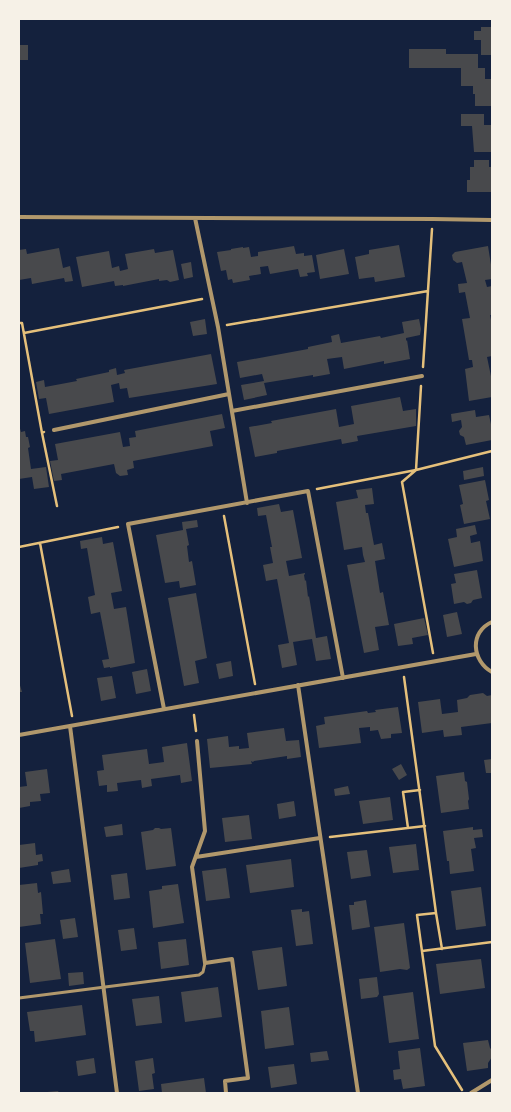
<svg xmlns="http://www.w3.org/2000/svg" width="511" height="1112" font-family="'Public Sans',sans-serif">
<rect width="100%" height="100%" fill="#14213d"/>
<!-- building -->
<path fill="#48494c" d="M481,27H492V55H481V40H474V31H481Z
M19,45H28V60H19Z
M409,49H446V54H478V68H485V79H492V106H475V94H473V86H461V68H409Z
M461,114H484V125H492V152H474L472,126H461Z
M474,160H489V167H492V192H467V180H470V167H474Z
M399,245L405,277L375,282L374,277L359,279L355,257L369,254V250Z
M294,246L296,254L304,253V256L312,255L315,272L307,273L308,276L300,277L298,269L270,274L268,266L260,267L261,274L249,276L250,280L233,283L232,279L228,280L226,270L221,271L217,252L231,250V249L243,247V248L249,247L251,257L258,256V252Z
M488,246L492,271V279L485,280L487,287L492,286V315H490L492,325V356L487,357L492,381V397L469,401L465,369L473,367L472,360H469L462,319L470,318L465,292L459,293L458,284L467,283L462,262L457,263L453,260L452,255L455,252Z
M59,248L63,268L70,266L73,281L65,282L64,278L32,284L31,278L19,280V250L26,249L27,254Z
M154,249L155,253L173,250L179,280L170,282L167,280L159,281V279L123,286V285L115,286L114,281L82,287L76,257L109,251L112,268L119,266L120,271L128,269L125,254Z
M344,249L349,274L320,279L316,255Z
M191,262L193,277L184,279L181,264Z
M205,319L207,334L193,336L190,322Z
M419,319L421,329L420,335L406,338V341L407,340L410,359L384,364V361L344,369L342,357L327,359L330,374L313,377V375L264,383L267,395L244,400L241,385L264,381L262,374L240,378L237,362L308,349V347L332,342L331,336L339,334L341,343L380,336L381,338L404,333L402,322Z
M211,354L217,384L129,398L127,388L120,389L119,383L111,385L114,402L49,414L46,398L39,399L36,382L44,380L45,387L77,381L76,379L109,372V370L116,368L117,375L125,373L124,370Z
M400,397L403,411L416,409V426L357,436L358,441L342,444L341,439L277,451V453L255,457L249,427L272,423L271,421L336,409L339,427L354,424L351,406Z
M475,410L476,417L489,415L492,429V440L466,445L464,437L460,435L459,431L462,427L461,420L452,422L451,414Z
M222,414L225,428L210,431L213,446L133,461L134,468L127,470L128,475L120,476L116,473L114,464L61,474L62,480L54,481L50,461L58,460L55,444L120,432L123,447L130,446L129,438L136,437L135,431Z
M19,425L21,432L25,431L26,437H28L30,447L28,448L31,469L46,467L49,487L34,489L32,477L19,479Z
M483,467L484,476L464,480L463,471Z
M485,480L489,500L486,501L490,519L464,524L460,505L463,504L459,485Z
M372,488L374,504L365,505L366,513H368L374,545L382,543L385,559L375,561L380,593L383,592L389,625L375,627L379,650L364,653L347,565L365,562L363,555L362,547L344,550L336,502L358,498L356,490Z
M279,504L281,512L293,510L302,558L286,561L289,576L305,573V574L304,575L305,581L306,580L308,597L309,596L316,638L327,636L331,659L316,661L312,639L293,642L297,665L282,668L278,645L289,643L277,579L266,581L263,565L273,563L270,547H272L266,515L258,516L257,508Z
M197,520L198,527L186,529L189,545L187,546L189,562L192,561L196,585L180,588L179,581L165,583L156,535L183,530L182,522Z
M475,525L477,534L470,536L471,543L480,541L483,561L454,567L448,539L457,537L456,529Z
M102,537L103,544L113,542L122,591L111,593L114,609L126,607L135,663L110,668V667L104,668L102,660L109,659L100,612L91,614L88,597L95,595L87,548L81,549L80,541Z
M477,570L482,598L473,600L471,603L467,604L464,602L454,604L451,584L456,583L454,574Z
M196,593L207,658L195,661L199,683L184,686L168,598Z
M457,612L462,634L447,637L443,615Z
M424,618L428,635L412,638L413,644L398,646L394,624Z
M231,661L233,676L219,679L216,664Z
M147,669L151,691L136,694L132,672Z
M112,676L116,698L101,701L97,678Z
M19,682L22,692H19Z
M483,693L487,696L492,695V723L461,727L462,735L444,737L443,730L422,733L418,702L440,699L442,714L458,712L457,700L467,698L470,695Z
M398,707L402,733L391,734V738L381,739L378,730L370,731V727L359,728L361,743L319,748L316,726L325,724L324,717L367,711L368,713L376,712L375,710Z
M284,728L286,741L299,740L301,757L287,759V756L254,761L253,762L251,761L252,764L210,768L207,739L228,736L229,747L239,746V749L249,748L247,733Z
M187,743L192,781L181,783L180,775L166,777L151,779L152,786L142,788L141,780L117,783L118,791L107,792V785L99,786L97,771L104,770L102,755L147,749L149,764L164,762L162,747Z
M492,759V773H486L484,760Z
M401,764L407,775L399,780L392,769Z
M47,769L50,793L40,794L41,801L30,802V806L19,808V787L27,786L25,772Z
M464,772L465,781L467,782L469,799L468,801L469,809L441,813L436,776Z
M348,786L350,794L335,796L334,789Z
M390,797L393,820L363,824L359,801Z
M294,801L296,816L279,819L277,804Z
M249,815L252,839L225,842L222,818Z
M122,824L123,835L106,837L104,827Z
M473,827V830L482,829L483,837L474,838L476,848L471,849L474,871L450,874L449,861H447L443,831Z
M155,828H159L161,829L171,828L176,866L146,870L141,832L153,830Z
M35,843L36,855L42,854L43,861L38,862V865L19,868V845Z
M416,844L419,870L393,873L389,847Z
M367,850L371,876L351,879L347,852Z
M291,859L294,887L250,893L246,865Z
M226,868L230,898L206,901L202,871Z
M69,869L71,882L53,884L51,872Z
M127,873L130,898L114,900L111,875Z
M37,883L38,893L41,892L43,914H40L41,924L19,927V885Z
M178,884L184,923L153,928L149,891L162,889V886Z
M481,887L486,926L456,930L451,891Z
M366,900L370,927L352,930L349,905H354V902Z
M302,909V912L309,911L313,944L296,946L291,910Z
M75,918L78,937L63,939L60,920Z
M404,923L410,968L407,970L400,969L380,972L374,927Z
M134,928L137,949L121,951L118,930Z
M55,939L61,979L30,983L25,943Z
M186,939L189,965L161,969L158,942Z
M282,947L287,986L258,990L252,951Z
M481,959L485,988L440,994L436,964Z
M83,972L84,984L69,986L68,973Z
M377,977L379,994L377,997L361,999L359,979Z
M218,987L222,1017L185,1022L181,992Z
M413,992L419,1039L389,1043L383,996Z
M159,996L162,1023L136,1026L132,999Z
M82,1005L86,1035L35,1042L34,1031H30L27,1012Z
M289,1007L294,1045L265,1049L261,1011Z
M488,1040L490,1048L492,1050V1057L488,1063V1068L467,1071L463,1043Z
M420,1048L425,1086L403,1089L401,1079L394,1080L393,1070L400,1069L398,1051Z
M327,1051L329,1060L311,1062L310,1053Z
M94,1058L96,1073L78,1076L76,1061Z
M153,1058L155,1073L152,1074L154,1089L139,1091L135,1061Z
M294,1064L297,1084L271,1088L268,1067Z
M204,1078L206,1093H162L161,1084Z
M58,1091L59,1093H47V1092Z"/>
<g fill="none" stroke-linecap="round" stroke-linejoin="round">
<!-- path -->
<path stroke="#e5c07b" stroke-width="2.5" d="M19,323H22L42,433L44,432
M227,325L428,291
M24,333L202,299
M423,367L432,229
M421,386L416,470L402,482L433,653
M42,433L57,506
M317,489L416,470L492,451
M224,516L255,684
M40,543L72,716
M19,547L118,527
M404,677L436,913L417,915L435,1046L462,1090
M194,715L196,731
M408,828L403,792L420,790
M330,837L425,826
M436,913L442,949
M422,951L492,942"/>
<!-- service -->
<path stroke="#b1986c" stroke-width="3" d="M19,998L199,975L203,972L205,963"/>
<!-- minor -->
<path stroke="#b1986c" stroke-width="4" d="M19,217L433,219L492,220
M195,218L218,327L247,503
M232,411L422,376
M54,430L229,394
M492,622C469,632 472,661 492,672
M298,685L358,1093
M164,709L128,524L308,491L343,678
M70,726L117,1093
M19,735L476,654
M197,741L205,831L192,867L205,963L232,959L248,1078L225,1081L226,1093
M196,857L320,838
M471,1093L492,1080"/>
</g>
<!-- border -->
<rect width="511" height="1112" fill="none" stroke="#f6f1e7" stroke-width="40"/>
</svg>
